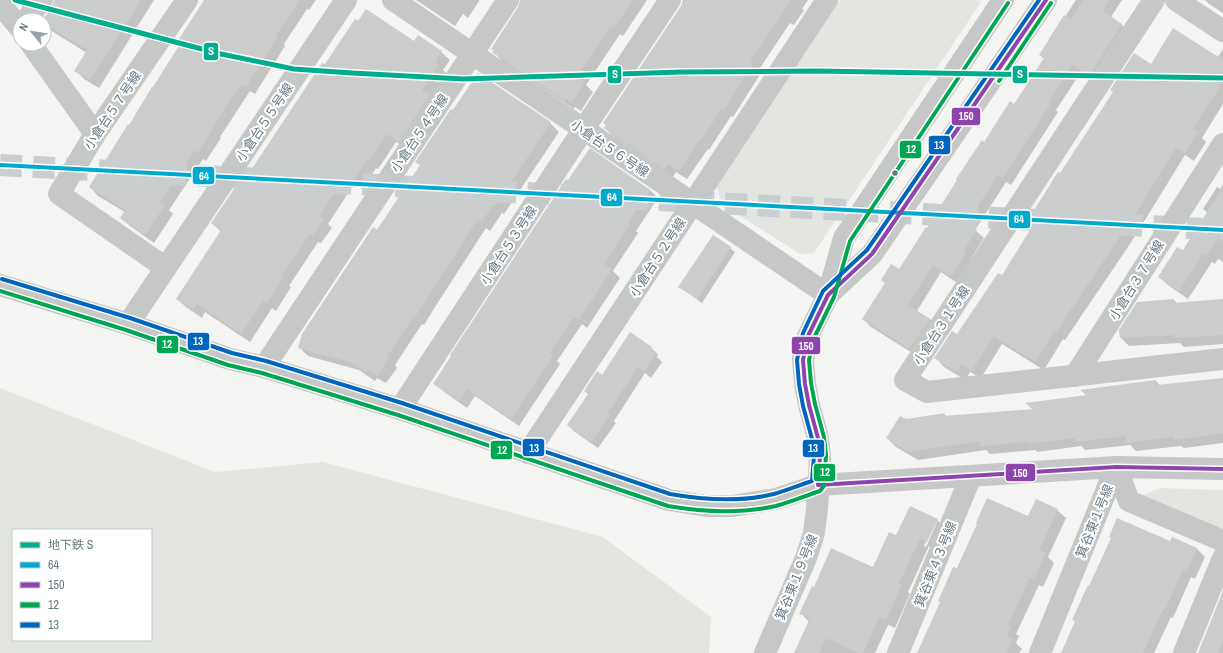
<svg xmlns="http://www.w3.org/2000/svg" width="1223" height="653" font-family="'Archivo Narrow','Noto Sans JP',sans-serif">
<rect width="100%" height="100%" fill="#f4f4f2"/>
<!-- green -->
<path fill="#e3e6e0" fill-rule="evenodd" d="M840,0H977L981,2L814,253L800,254L722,204L717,187Z
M0,388L215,472L323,462L603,537L711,617L709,653H0ZM13,530H151V640H13Z
M1160,488L1223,490V530L1141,496Z"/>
<!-- shadow -->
<path fill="#0003" fill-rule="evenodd" d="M58,0H154L99,88L84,79L76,71L87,53L50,30L44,24L43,20Z
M205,0H316L309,10L307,9L284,44L285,46L255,94L250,91L220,137L221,138L206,161L203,159L169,210L173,214L154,243L130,226L121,218L125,212L98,196L90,187L183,41Z
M416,0H479V1L468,18L463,14L455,26Z
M521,0H647L623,36L620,34L586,85L593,92L581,111L575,107L574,109L502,61L494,52L495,51L492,48L519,7Z
M683,0H808L802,9L804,10L794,25L790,23L758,71L761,73L733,117L731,116L709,150L708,149L687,179L676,172L673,177L613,136L605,128L681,7Z
M1076,0H1122L1111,17L1121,24L1129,32L1097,83L1081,72L1056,110L1058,112L1011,185L1006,182L975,230L984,238L971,259L973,262L959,284L941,272L917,311L930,319L937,327L917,356L871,327L863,319L928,230L984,143L1015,105L1044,59L1040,55Z
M1205,0H1223V13L1209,4Z
M414,43L441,52L450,60L443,70L447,74L408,149L396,142L378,169L376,168L362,189L354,184L328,224L332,228L321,243L318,242L289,286L291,287L276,311L272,308L250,342L205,312L202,318L186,307L177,299L221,232L212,223L242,186L325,66Z
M1223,49V104L1202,138L1206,142L1194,161L1185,155L1132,241L1065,340L1063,339L1044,370L1002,344L981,378L970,372L965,380L944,367L936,358L958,335L1002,277L1032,228L1027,223L1061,175L1151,65L1217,58Z
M479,74L550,123L559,132L504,214L502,213L490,231L486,228L435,307L424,325L422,324L395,365L397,368L386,383L377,378L375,381L359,370L308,356L299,347L421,166L416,162Z
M590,150L650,190L658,198L636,231L638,233L613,271L620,278L587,328L582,324L557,361L560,364L519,426L475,396L467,408L443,391L435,383Z
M1223,185V262L1218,259L1215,264L1212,262L1188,299L1168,285L1159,277L1183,252L1208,213L1203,209L1217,187L1220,189Z
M730,248L735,252L702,303L680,287Z
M1174,300L1177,304L1223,300V344L1184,347L1180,343L1129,346L1121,338L1138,303Z
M651,348L658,354L657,357L662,362L651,378L645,373L614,421L616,423L598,448L575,432L568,425L602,376Z
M1223,379V443L1184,448L1181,446L1136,451L1130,445L1085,450L1081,446L1037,452L1036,450L990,454L986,450L918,460L896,447L887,438L905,420L944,414L947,417L1033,410L1027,404L1087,396L1082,391L1156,381L1160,386Z
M1057,510L1066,518L1048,557L1054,563L1043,587L1039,585L1016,634L1019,636L1016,643L1022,649L1019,653H919L957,569L1028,517Z
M937,520L946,528L936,550L929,546L908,592L910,594L895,628L888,625L875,653H795L809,622L801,613L874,568L897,537ZM935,522H937L926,547L924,546Z
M1172,538L1197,549L1205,557L1195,579L1191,577L1173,618L1171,617L1154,653H1062L1170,543Z
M1223,594V653H1199Z"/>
<!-- building -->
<path fill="#cbcdcd" d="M54,0H141L90,80L74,71L87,50L44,24V20H42L52,8Z
M204,0H300L276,36H278L246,87L241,84L212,128L213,129L197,153L194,151L160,202L165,205L145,235L120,218L125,210L89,187L128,124L129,125L152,87H153L182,41L179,39Z
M520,0H633L614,28L611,26L577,77L585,82L572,103L566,99L565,101L492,52L494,50L491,49L518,7Z
M685,0H791L750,62L753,64L738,88L724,110L722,108L700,142L699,141L679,171L668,164L664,169L604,128L606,125L603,123Z
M1083,0H1109L1103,11L1122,24L1089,76L1072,65L1049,102L1051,103L1003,178L998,175L967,223L977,230L963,251L966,253L951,277L933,265L908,305L930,319L913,344H912L909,349L862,319L885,283L881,280L891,264L899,269L926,227L927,228L957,180L956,179L982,140L984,142L1010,101L1014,104L1044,58L1039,55L1064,15L1071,19Z
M366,9L414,41L418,35L442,51L435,62L439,65L422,90L430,95L399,142L387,134L369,161L367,160L353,181L345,176L320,216L324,219L313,236L310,234L281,277L283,278L267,303L263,301L241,334L197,304L193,310L176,299L221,230L211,223L238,183L241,185L322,63L325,64L355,19L358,21Z
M1173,28L1223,60V82L1193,129L1198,132L1185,153L1176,148L1123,234V232L1056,332L1054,331L1035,362L994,336L972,370L961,364L956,372L934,358L952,331L957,334L998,273L1002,275L1032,227L1026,223L1058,172L1060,173L1113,92L1110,90L1134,53L1151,64Z
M478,73L551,122L495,206L493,205L481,223L477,220L427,299L415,317L414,316L387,357L389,358L377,376L369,370L366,373L350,362L298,348L302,334L373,227L377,230L420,165L415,162L451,109L453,110Z
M590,148L650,190L628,223L630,224L604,264L612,269L579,320L574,317L550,353L553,356L511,419L467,389L459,401L433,384L451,356L450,355L566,179L568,180Z
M1223,187V229L1206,256L1203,254L1179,291L1158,277L1177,247L1183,250Z
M713,235L731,247L697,299L678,287Z
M1174,299L1172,303L1223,299V335L1174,338V335L1120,338L1119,330L1137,302Z
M630,332L652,347L650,350L656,354L644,372L638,367L607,414L610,415L591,442L567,425L588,394L584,391L597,371L602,375Z
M1223,378V433L1212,435L1174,440V437L1127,443L1126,436L1075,442V438L1028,444V442L980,446V441L908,452L886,438L900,416L906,419L945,413L943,416L1034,409L1025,403L1087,395L1080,390L1156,380L1157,385Z
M987,498L1028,516L1036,499L1058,509L1039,550L1046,553L1034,579L1030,577L1008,625L1011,627L1007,636L1013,639L1007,653H917L940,602L938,601L953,567L957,568L977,524L976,523Z
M910,506L938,519L927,542L920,539L899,583L902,585L886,620L879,617L863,653H858L826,638L819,653H794L810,618L799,614L812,586L814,587L831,548L873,567L889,532L896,535Z
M1117,518L1170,541L1172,537L1197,548L1187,572L1183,570L1165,610L1163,609L1143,653H1061L1075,621L1072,620L1088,585L1089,586L1111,538L1109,537Z
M1223,591V640L1218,653H1198Z"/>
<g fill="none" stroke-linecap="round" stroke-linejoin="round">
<!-- minor-tunnel -->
<path stroke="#c9cfd0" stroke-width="22" stroke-dasharray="22 11" stroke-linecap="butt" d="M0,165L1223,230"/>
<!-- minor -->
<path stroke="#c6c8c8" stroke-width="22" d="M393,0L828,295
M1154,0L905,380L927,392L1223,359
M1176,0L1223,31
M0,4L20,28
M26,20L42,0
M31,44L95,134
M166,268L59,194L95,134L187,0
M0,285L128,324L230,359L264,367L400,409L669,500L706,506H732L776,499L818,485L1116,467L1223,469
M828,295L872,254L1046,0
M128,324L346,0
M264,367L508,0
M1075,376L1223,144
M400,409L583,130L670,0
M528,453L827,0
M1116,467L1129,501L1223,541
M765,653L806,558L814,533L817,509L820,456L818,438L809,405L805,384L803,360L808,336L828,295L844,238L1003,0
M898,653L971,476
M1040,653L1116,467
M1184,653L1223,558"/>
<defs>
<path id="bus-1" d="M0,165L1223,230"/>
<path id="bus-2" d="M818,485L820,456L818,438L809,405L805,384L803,360L808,336L828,295L872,254L1046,0
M818,485L1116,467L1223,469"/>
<path id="bus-3" d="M999,81L1051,3
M0,291L126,330L228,365L262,373L398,415L668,506C703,512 740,514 776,506C791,502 805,496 820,491L824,486L826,455L824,437L815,404L811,383L809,360L814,338L834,297L850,241L1008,3"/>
<path id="bus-4" d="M2,279L130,318L232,353L266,361L402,403L670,494C704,500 741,502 774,494C787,490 800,485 812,481L814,456L812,439L803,406L799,384L797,360L803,333L823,291L867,250L1039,0"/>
</defs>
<!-- bus-1 casing -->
<use href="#bus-1" stroke="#fff" stroke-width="7"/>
<!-- bus-2 casing -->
<use href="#bus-2" stroke="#fff" stroke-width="7"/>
<!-- bus-3 casing -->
<use href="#bus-3" stroke="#fff" stroke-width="7"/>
<!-- bus-4 casing -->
<use href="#bus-4" stroke="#fff" stroke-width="7"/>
<!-- bus-1 -->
<use href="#bus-1" stroke="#00a9ce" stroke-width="4"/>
<!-- bus-2 -->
<use href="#bus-2" stroke="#8e44ad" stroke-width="4"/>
<!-- bus-3 -->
<use href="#bus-3" stroke="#00a651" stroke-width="4"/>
<!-- bus-4 -->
<use href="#bus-4" stroke="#0065bd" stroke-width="4"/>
<defs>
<path id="metro-1" d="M15,0L221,54L294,69L352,73L463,79L682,72L818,71L1223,78"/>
</defs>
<!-- metro-1 casing -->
<use href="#metro-1" stroke="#fff" stroke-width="8"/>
<!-- metro-1 -->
<use href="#metro-1" stroke="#00ae8e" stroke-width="5"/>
</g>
<!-- markers -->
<circle fill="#657982" stroke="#fff" stroke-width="1.5" cx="895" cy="173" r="3.5"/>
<g text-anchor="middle" stroke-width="4" stroke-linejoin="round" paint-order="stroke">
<!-- street labels -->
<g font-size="13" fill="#657982" stroke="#fff">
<text transform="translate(112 110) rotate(-56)" y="5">小倉台５７号線</text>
<text transform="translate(264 122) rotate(-56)" y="5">小倉台５５号線</text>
<text transform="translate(419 133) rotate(-56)" y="5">小倉台５４号線</text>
<text transform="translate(610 148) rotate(34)" y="5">小倉台５６号線</text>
<text transform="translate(508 245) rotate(-57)" y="5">小倉台５３号線</text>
<text transform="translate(657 257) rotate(-57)" y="5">小倉台５２号線</text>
<text transform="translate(1136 280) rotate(-58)" y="5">小倉台３７号線</text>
<text transform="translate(941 325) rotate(-57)" y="5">小倉台３１号線</text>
<text transform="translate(1094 521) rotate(-68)" y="5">箕谷東１号線</text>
<text transform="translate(935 564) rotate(-68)" y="5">箕谷東４３号線</text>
<text transform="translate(796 577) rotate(-68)" y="5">箕谷東１９号線</text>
</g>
</g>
<g stroke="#fff" stroke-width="1.5">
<rect x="203" y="42" width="16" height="19" rx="4" fill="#00ae8e"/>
<rect x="607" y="65" width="15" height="19" rx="4" fill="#00ae8e"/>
<rect x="1012" y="65" width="16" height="19" rx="4" fill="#00ae8e"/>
<rect x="951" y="107" width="30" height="19" rx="4" fill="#8e44ad"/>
<rect x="928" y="135" width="23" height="20" rx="4" fill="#0065bd"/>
<rect x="899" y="140" width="23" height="19" rx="4" fill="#00a651"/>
<rect x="192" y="166" width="23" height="19" rx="4" fill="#00a9ce"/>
<rect x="600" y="188" width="23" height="19" rx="4" fill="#00a9ce"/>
<rect x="1008" y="210" width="23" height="19" rx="4" fill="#00a9ce"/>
<rect x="187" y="332" width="23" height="19" rx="4" fill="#0065bd"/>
<rect x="156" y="335" width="23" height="19" rx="4" fill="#00a651"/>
<rect x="791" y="336" width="30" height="19" rx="4" fill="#8e44ad"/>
<rect x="522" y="438" width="23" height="19" rx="4" fill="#0065bd"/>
<rect x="802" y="439" width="23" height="19" rx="4" fill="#0065bd"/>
<rect x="490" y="440" width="23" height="20" rx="4" fill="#00a651"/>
<rect x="813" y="463" width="23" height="19" rx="4" fill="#00a651"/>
<rect x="1005" y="463" width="31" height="19" rx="4" fill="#8e44ad"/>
</g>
<g font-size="11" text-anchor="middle" font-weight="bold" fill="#fff">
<text x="211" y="55">S</text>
<text x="615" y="78">S</text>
<text x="1020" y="78">S</text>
<text x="966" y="120">150</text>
<text x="939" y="149">13</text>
<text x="911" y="153">12</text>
<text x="204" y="180">64</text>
<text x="612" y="201">64</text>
<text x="1019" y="223">64</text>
<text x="198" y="345">13</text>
<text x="167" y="348">12</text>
<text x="806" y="350">150</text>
<text x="534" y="452">13</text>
<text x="813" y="452">13</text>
<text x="502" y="454">12</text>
<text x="825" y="476">12</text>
<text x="1020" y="477">150</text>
</g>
<!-- legend -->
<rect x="12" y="529" width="140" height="112" fill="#ffffff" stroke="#c1c9cd"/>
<rect x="20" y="542" width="20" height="6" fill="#00ae8e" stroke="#c1c9cd"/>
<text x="48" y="549" font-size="12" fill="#657982">地下鉄 S</text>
<rect x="20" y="562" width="20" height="6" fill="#00a9ce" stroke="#c1c9cd"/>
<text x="48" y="569" font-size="12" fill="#657982">64</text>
<rect x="20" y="582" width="20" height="6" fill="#8e44ad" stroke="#c1c9cd"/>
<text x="48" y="589" font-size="12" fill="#657982">150</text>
<rect x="20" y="602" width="20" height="6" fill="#00a651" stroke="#c1c9cd"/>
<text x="48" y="609" font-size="12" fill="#657982">12</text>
<rect x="20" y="622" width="20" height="6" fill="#0065bd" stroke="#c1c9cd"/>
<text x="48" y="629" font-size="12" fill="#657982">13</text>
<!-- north arrow -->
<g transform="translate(32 32) rotate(300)"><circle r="19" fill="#ffffff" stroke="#c1c9cd"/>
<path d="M0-3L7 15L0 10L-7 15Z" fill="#97a4a9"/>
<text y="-6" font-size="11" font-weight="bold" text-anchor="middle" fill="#657982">N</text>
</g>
</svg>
